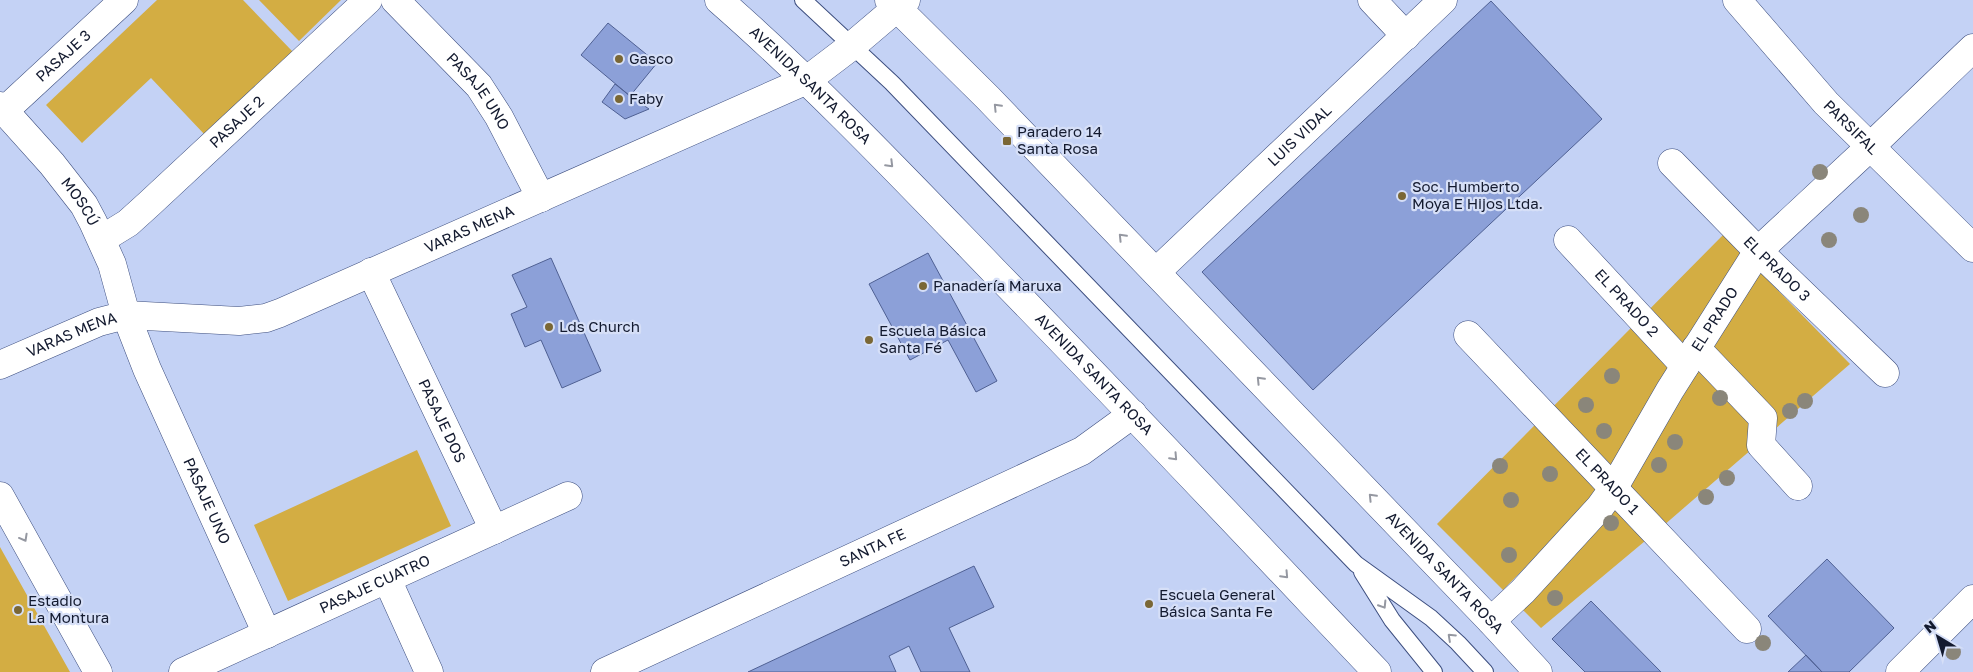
<svg xmlns="http://www.w3.org/2000/svg" width="1973" height="672" font-family="'Golos Text',sans-serif">
<rect width="100%" height="100%" fill="#c4d2f5"/>
<!-- green -->
<path fill="#d3ad43" d="M157,0H243L293,52L205,135L151,78L82,143L46,105Z
M259,0H341L299,41Z
M1723,235L1742,255L1591,500L1503,590L1437,524Z
M1759,271L1850,364L1663,526L1541,628L1520,607L1614,509Z
M417,450L451,526L288,601L254,525Z
M0,547L70,672H0Z"/>
<!-- building -->
<path fill="#8ca0d8" stroke="#4f6093" d="M1491,1L1602,119L1313,390L1202,272Z
M608,23L657,63L630,96L581,55Z
M615,84L630,96L649,109L625,119L602,102Z
M928,253L997,381L976,392L948,340L910,360L869,284Z
M551,258L601,371L562,388L541,340L525,347L511,314L527,307L512,275Z
M1827,559L1894,628L1849,672H1822L1768,616Z
M974,566L994,607L949,628L970,672H921L909,646L889,656L896,672H748Z
M1591,601L1661,672H1585L1552,639Z
M1806,655L1822,672H1788Z"/>
<g fill="none" stroke-linecap="round" stroke-linejoin="round">
<defs>
<path id="service" d="M803,0L892,83L1356,564L1431,618L1458,643L1485,672
M1362,572L1392,620L1434,672"/>
<g id="minor">
<path id="s1" d="M395,0L479,86L499,117L541,198"/>
<path d="M1372,0L1406,36"/>
<path id="s2" d="M1737,0L1826,103L1973,248"/>
<path id="s3" d="M0,106L52,164L84,205L93,222L112,264L126,315L147,369L267,634"/>
<path id="s4" d="M4,111L124,0"/>
<path id="s5" d="M1672,163L1758,251L1885,373"/>
<path id="s6" d="M102,239L128,223L149,204L368,0"/>
<path id="s7" d="M1568,240L1685,366"/>
<path id="s8" d="M371,272L494,530"/>
<path id="s9" d="M1156,272L1443,0"/>
<path id="s10" d="M1468,335L1747,629"/>
<path d="M1696,348L1763,418L1761,445L1798,486"/>
<path d="M0,496L98,672"/>
<path d="M387,579L429,672"/>
<path id="s11" d="M1491,621L1523,591L1600,507L1613,489L1670,390L1758,251L1870,147L1973,48"/>
<path id="s12" d="M183,672L568,496"/>
<path id="s13" d="M605,672L1082,451L1133,414"/>
<path d="M1900,672L1973,599"/>
</g>
<g id="tertiary">
<path id="s14" d="M0,365L99,322L126,315L239,321L266,318L280,313L807,80L853,45L906,0"/>
</g>
<g id="primary">
<path id="s15" d="M719,0C816,85 905,179 995,272C1124,404 1250,538 1377,672"/>
<path id="s16" d="M889,0L988,98L1491,621L1538,672"/>
</g>
</defs>
<!-- service casing -->
<use href="#service" stroke="#3d4e7f" stroke-width="18"/>
<!-- minor casing -->
<use href="#minor" stroke="#3d4e7f" stroke-width="29"/>
<!-- tertiary casing -->
<use href="#tertiary" stroke="#3d4e7f" stroke-width="29"/>
<!-- primary casing -->
<use href="#primary" stroke="#3d4e7f" stroke-width="29"/>
<!-- service -->
<use href="#service" stroke="#fff" stroke-width="16"/>
<!-- minor -->
<use href="#minor" stroke="#fff" stroke-width="28"/>
<!-- tertiary -->
<use href="#tertiary" stroke="#fff" stroke-width="28"/>
<!-- primary -->
<use href="#primary" stroke="#fff" stroke-width="28"/>
</g>
<!-- trees -->
<g fill="#8a867a">
<circle cx="1820" cy="172" r="8"/>
<circle cx="1861" cy="215" r="8"/>
<circle cx="1829" cy="240" r="8"/>
<circle cx="1612" cy="376" r="8"/>
<circle cx="1720" cy="398" r="8"/>
<circle cx="1805" cy="401" r="8"/>
<circle cx="1586" cy="405" r="8"/>
<circle cx="1790" cy="411" r="8"/>
<circle cx="1604" cy="431" r="8"/>
<circle cx="1675" cy="442" r="8"/>
<circle cx="1659" cy="465" r="8"/>
<circle cx="1500" cy="466" r="8"/>
<circle cx="1550" cy="474" r="8"/>
<circle cx="1727" cy="478" r="8"/>
<circle cx="1706" cy="497" r="8"/>
<circle cx="1511" cy="500" r="8"/>
<circle cx="1611" cy="523" r="8"/>
<circle cx="1509" cy="555" r="8"/>
<circle cx="1555" cy="598" r="8"/>
<circle cx="1763" cy="643" r="8"/>
<circle cx="1953" cy="652" r="8"/>
</g>
<!-- one-way arrows -->
<defs><path id="oneway-chevron" d="M-2-3.5L2.5 0L-2 3.5" fill="none" stroke-width="1.6" stroke-linecap="round" stroke-linejoin="round" transform="scale(1.25)"/></defs>
<g stroke="#9598a1">
<use href="#oneway-chevron" transform="translate(997 107) rotate(-134)"/>
<use href="#oneway-chevron" transform="translate(890 164) rotate(45)"/>
<use href="#oneway-chevron" transform="translate(1122 237) rotate(-134)"/>
<use href="#oneway-chevron" transform="translate(1260 380) rotate(-134)"/>
<use href="#oneway-chevron" transform="translate(1174 457) rotate(47)"/>
<use href="#oneway-chevron" transform="translate(1372 497) rotate(-134)"/>
<use href="#oneway-chevron" transform="translate(24 538) rotate(61)"/>
<use href="#oneway-chevron" transform="translate(1285 575) rotate(47)"/>
<use href="#oneway-chevron" transform="translate(1383 605) rotate(58)"/>
<use href="#oneway-chevron" transform="translate(1451 637) rotate(-137)"/>
</g>
<!-- markers -->
<g fill="#7a6735" stroke="#d6dff7" stroke-width="2">
<circle cx="619" cy="59" r="5"/>
<circle cx="619" cy="99" r="5"/>
<rect x="1002" y="136" width="10" height="10" rx="2.5"/>
<circle cx="1402" cy="196" r="5"/>
<circle cx="923" cy="286" r="5"/>
<circle cx="549" cy="327" r="5"/>
<circle cx="869" cy="340" r="5"/>
<circle cx="1149" cy="604" r="5"/>
<circle cx="18" cy="610" r="5"/>
</g>
<g text-anchor="middle" stroke-width="4.5" stroke-linejoin="round" paint-order="stroke">
<!-- street labels -->
<g font-size="15" fill="#131a2f" stroke="#d6dff7">
<text dy="5" stroke="none"><textPath href="#s4" startOffset="81">PASAJE 3</textPath></text>
<text dy="5" stroke="none"><textPath href="#s15" startOffset="125">AVENIDA SANTA ROSA</textPath></text>
<text dy="5" stroke="none"><textPath href="#s1" startOffset="124">PASAJE UNO</textPath></text>
<text dy="5" stroke="none"><textPath href="#s6" startOffset="179">PASAJE 2</textPath></text>
<text dy="5" stroke="none"><textPath href="#s2" startOffset="171">PARSIFAL</textPath></text>
<text dy="5" stroke="none"><textPath href="#s9" startOffset="198">LUIS VIDAL</textPath></text>
<text dy="5" stroke="none"><textPath href="#s3" startOffset="125">MOSCÚ</textPath></text>
<text dy="5" stroke="none"><textPath href="#s14" startOffset="498">VARAS MENA</textPath></text>
<text dy="5" stroke="none"><textPath href="#s5" startOffset="149">EL PRADO 3</textPath></text>
<text dy="5" stroke="none"><textPath href="#s7" startOffset="86">EL PRADO 2</textPath></text>
<text dy="5" stroke="none"><textPath href="#s11" startOffset="378">EL PRADO</textPath></text>
<text dy="5" stroke="none"><textPath href="#s14" startOffset="78">VARAS MENA</textPath></text>
<text dy="5" stroke="none"><textPath href="#s15" startOffset="530">AVENIDA SANTA ROSA</textPath></text>
<text dy="5" stroke="none"><textPath href="#s8" startOffset="165">PASAJE DOS</textPath></text>
<text dy="5" stroke="none"><textPath href="#s10" startOffset="202">EL PRADO 1</textPath></text>
<text dy="5" stroke="none"><textPath href="#s3" startOffset="451">PASAJE UNO</textPath></text>
<text dy="5" stroke="none"><textPath href="#s13" startOffset="295">SANTA FE</textPath></text>
<text dy="5" stroke="none"><textPath href="#s16" startOffset="798">AVENIDA SANTA ROSA</textPath></text>
<text dy="5" stroke="none"><textPath href="#s12" startOffset="211">PASAJE CUATRO</textPath></text>
</g>
<!-- poi labels -->
<g font-size="15" fill="#131a2f" stroke="#d6dff7" text-anchor="start">
<text x="629" y="64">Gasco</text>
<text x="629" y="104">Faby</text>
<text x="1017" y="137">Paradero 14<tspan x="1017" dy="17">Santa Rosa</tspan></text>
<text x="1412" y="192">Soc. Humberto<tspan x="1412" dy="17">Moya E Hijos Ltda.</tspan></text>
<text x="933" y="291">Panadería Maruxa</text>
<text x="559" y="332">Lds Church</text>
<text x="879" y="336">Escuela Básica<tspan x="879" dy="17">Santa Fé</tspan></text>
<text x="1159" y="600">Escuela General<tspan x="1159" dy="17">Básica Santa Fe</tspan></text>
<text x="28" y="606">Estadio<tspan x="28" dy="17">La Montura</tspan></text>
</g>
</g>
<!-- north arrow -->
<g transform="translate(1938 637) rotate(322)" stroke="#d6dff7" stroke-width="4" paint-order="stroke">
<path d="M0-4L9 19L0 12L-9 19Z" fill="#131a2f"/>
<text y="-8" font-size="14" font-weight="bold" text-anchor="middle" fill="#131a2f">N</text>
</g>
</svg>
